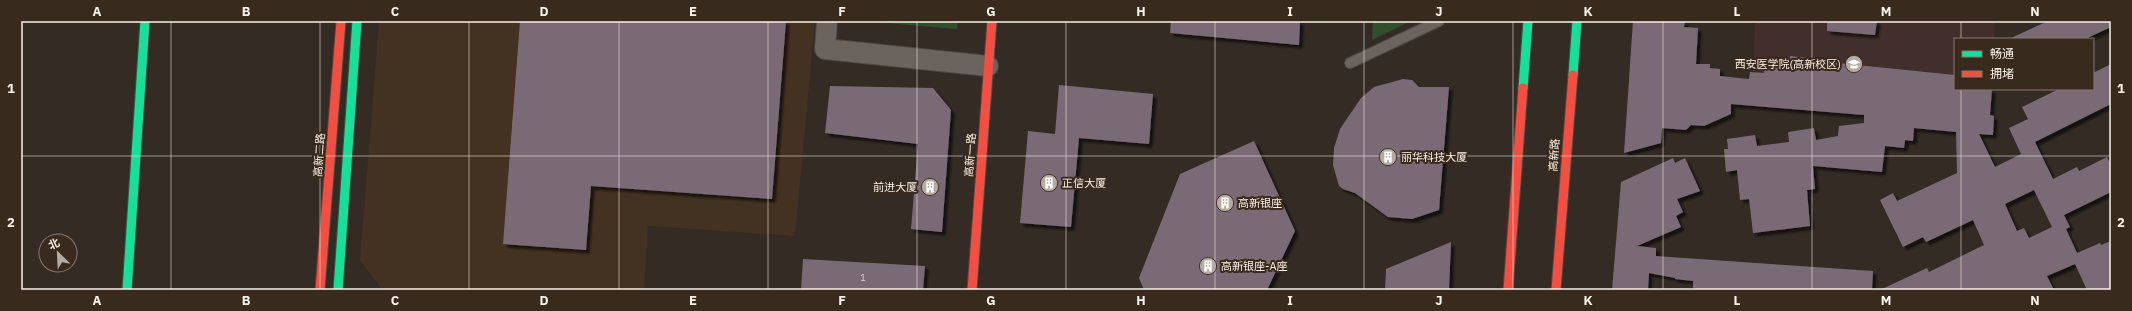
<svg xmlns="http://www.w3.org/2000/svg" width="2132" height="311" font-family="'IBM Plex Sans','Noto Sans SC',sans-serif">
<defs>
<filter id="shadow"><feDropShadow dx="3.5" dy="3.5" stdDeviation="1" flood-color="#0009"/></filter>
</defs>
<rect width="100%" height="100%" fill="#332b24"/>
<!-- built -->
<path fill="#433121" d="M379,21H815L795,236L648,226L644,290H382L360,260Z"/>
<!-- education -->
<path fill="#422e2c" d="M1755,21H1995L1994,39H1955V89L1752,105Z"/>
<!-- green -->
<path fill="#314e2d" d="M862,21H958L957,29Z
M1373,21H1411L1372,40Z"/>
<!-- building -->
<path fill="#796b76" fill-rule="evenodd" filter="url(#shadow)" d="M520,21H786L772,199L591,186L586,250L503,244Z
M1171,21H1300L1299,45L1170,33Z
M1633,21H1685L1684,27L1698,28L1696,64H1710V68L1720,69V76L1749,79L1750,72L1764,73L1765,64L1789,66L1790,56L1808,58V60L1955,75V89H1992L1990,115L1994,116L1993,135L1979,134L1995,167L2021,154L2009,128L2028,119L2022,107L2059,89H2093V73L2111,64V104L2035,142L2053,179L2077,167L2079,171L2107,157L2111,165V192L2064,215L2070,227L2066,229L2077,253L2100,243L2101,245L2111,241V290H2087L2075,264L2047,276L2054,290H1880L1927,268L1929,272L1984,245L1973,220L1926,242L1923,237L1903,247L1880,200L1893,193L1897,201L1957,173L1956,132L1914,128L1913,141L1905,140L1904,148L1885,146L1882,172L1813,166L1815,189L1807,190L1810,226L1753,233L1749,199L1740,200L1737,170L1726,172L1724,149H1728L1727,139L1755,135L1757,146L1789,142L1788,132L1814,128L1816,140L1838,136L1839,126L1864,123V115L1731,104V114L1704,126L1691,125L1686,130L1662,128L1661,143L1624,153ZM2034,190L2052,227L2029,238L2024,228L2017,231L2005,204Z
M1827,21H1877L1875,35L1827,31Z
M2048,21H2111V27L2085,39H2009Z
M1403,79L1412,80L1419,87H1449L1439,210L1412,219L1388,217L1355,193L1343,189L1339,186L1333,165L1334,148L1340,129L1361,98L1374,87Z
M1059,85L1153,94L1149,144L1079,138L1071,227L1020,223L1028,131L1055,134Z
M830,86L933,88L951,110L942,232L911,229L918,144L825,133Z
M1254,141L1295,231L1267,290H1144L1139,278L1180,174Z
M1673,158L1675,163L1685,158L1700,191L1677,199L1683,212L1676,216L1681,227L1637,246L1656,248V256L1873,271L1872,290H1701L1693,288V281L1675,279V278L1649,273L1648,290H1612L1621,182Z
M1451,242L1449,290H1385L1386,269Z
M803,259L925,266L923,290H801Z"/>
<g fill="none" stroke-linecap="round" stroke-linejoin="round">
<defs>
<path id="lane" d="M1350,63L1439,21"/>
<path id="street" d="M827,21L825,49L988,66"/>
<path id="fast" d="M1573,75L1577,21
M1523,88L1528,21
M127,290L145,21
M338,290L357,21"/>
<path id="jam" d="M320,290L341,21
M972,290L992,21
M1508,290L1523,88
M1556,290L1573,75"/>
</defs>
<!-- lane casing -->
<use href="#lane" stroke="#4f4842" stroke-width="12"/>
<!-- street casing -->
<use href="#street" stroke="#4f4842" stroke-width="22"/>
<!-- fast casing -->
<use href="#fast" stroke="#4f4842" stroke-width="11"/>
<!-- jam casing -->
<use href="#jam" stroke="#4f4842" stroke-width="11"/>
<!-- lane -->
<use href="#lane" stroke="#6a635e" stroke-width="10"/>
<!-- street -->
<use href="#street" stroke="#6a635e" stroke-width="20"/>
<!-- fast -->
<use href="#fast" stroke="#16e098" stroke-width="9"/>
<!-- jam -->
<use href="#jam" stroke="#f24e42" stroke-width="9"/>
</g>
<!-- grid -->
<path fill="none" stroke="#faf1e8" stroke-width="1" stroke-opacity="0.55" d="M171,21V290M320,21V290M469,21V290M619,21V290M768,21V290M917,21V290M1066,21V290M1215,21V290M1364,21V290M1513,21V290M1663,21V290M1812,21V290M1961,21V39M1961,89V290M21,156H2111"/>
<!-- icons -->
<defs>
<symbol id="university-disc" viewBox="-11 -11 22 22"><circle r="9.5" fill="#b4aca3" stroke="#392a1e"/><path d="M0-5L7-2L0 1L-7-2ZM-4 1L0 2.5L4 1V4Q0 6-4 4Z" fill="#fff"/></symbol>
<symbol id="building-disc" viewBox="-11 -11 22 22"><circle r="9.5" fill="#b4aca3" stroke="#392a1e"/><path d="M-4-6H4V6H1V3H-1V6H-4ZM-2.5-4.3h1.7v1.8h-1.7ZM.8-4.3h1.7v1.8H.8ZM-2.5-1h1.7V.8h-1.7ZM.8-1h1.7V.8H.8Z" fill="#fff"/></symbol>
</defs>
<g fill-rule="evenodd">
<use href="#university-disc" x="1844" y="54" width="20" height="20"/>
<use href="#building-disc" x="1378" y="147" width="20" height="20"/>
<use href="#building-disc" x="1039" y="173" width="20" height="20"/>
<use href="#building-disc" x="920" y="177" width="20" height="20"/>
<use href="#building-disc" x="1215" y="193" width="20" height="20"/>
<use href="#building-disc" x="1198" y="256" width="20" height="20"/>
</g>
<g text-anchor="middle" stroke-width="4" stroke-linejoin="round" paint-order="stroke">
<!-- number labels -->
<g font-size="9" fill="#dad0cc">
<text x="863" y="281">1</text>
</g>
<!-- poi labels -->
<g font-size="11" fill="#faf1e8" stroke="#392a1e" text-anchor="start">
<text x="1841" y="68" text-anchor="end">西安医学院(高新校区)</text>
<text x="1401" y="161">丽华科技大厦</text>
<text x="1062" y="187">正信大厦</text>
<text x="917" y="191" text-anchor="end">前进大厦</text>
<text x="1238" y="207">高新银座</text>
<text x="1221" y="270">高新银座-A座</text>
</g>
<!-- street labels -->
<g font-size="11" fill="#faf1e8" stroke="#392a1e">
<text transform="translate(319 155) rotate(-86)" y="4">高新二路</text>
<text transform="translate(970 155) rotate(-86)" y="4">高新一路</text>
<text transform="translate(1554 155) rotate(-86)" y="4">高新路</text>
</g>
</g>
<!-- border -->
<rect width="2132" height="311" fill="none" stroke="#392a1e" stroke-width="44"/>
<!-- legend -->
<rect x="1954" y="38" width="140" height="52" fill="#392a1e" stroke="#867a6f"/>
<rect x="1962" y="51" width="20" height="6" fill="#16e098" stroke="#867a6f"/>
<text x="1990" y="58" font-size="12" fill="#faf1e8">畅通</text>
<rect x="1962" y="71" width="20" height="6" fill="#f24e42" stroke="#867a6f"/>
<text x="1990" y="78" font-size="12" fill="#faf1e8">拥堵</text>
<!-- north arrow -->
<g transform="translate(58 253) rotate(336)"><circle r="19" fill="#392a1e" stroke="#867a6f"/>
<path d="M0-3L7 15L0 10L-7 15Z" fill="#b4aca3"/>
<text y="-6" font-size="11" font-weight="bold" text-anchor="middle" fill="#faf1e8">北</text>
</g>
<rect x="22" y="22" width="2088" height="267" fill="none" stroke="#faf1e8" stroke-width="1.5"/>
<g font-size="13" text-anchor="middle" font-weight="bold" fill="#faf1e8">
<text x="97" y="16">A</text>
<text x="246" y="16">B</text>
<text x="395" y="16">C</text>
<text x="544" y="16">D</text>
<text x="693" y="16">E</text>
<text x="842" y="16">F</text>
<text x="991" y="16">G</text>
<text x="1141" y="16">H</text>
<text x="1290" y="16">I</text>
<text x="1439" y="16">J</text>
<text x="1588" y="16">K</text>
<text x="1737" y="16">L</text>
<text x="1886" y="16">M</text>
<text x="2035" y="16">N</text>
<text x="11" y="93">1</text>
<text x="2121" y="93">1</text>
<text x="11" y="227">2</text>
<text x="2121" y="227">2</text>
<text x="97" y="305">A</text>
<text x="246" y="305">B</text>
<text x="395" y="305">C</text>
<text x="544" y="305">D</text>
<text x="693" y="305">E</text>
<text x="842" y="305">F</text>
<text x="991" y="305">G</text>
<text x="1141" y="305">H</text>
<text x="1290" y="305">I</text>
<text x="1439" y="305">J</text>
<text x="1588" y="305">K</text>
<text x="1737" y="305">L</text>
<text x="1886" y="305">M</text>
<text x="2035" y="305">N</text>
</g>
</svg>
